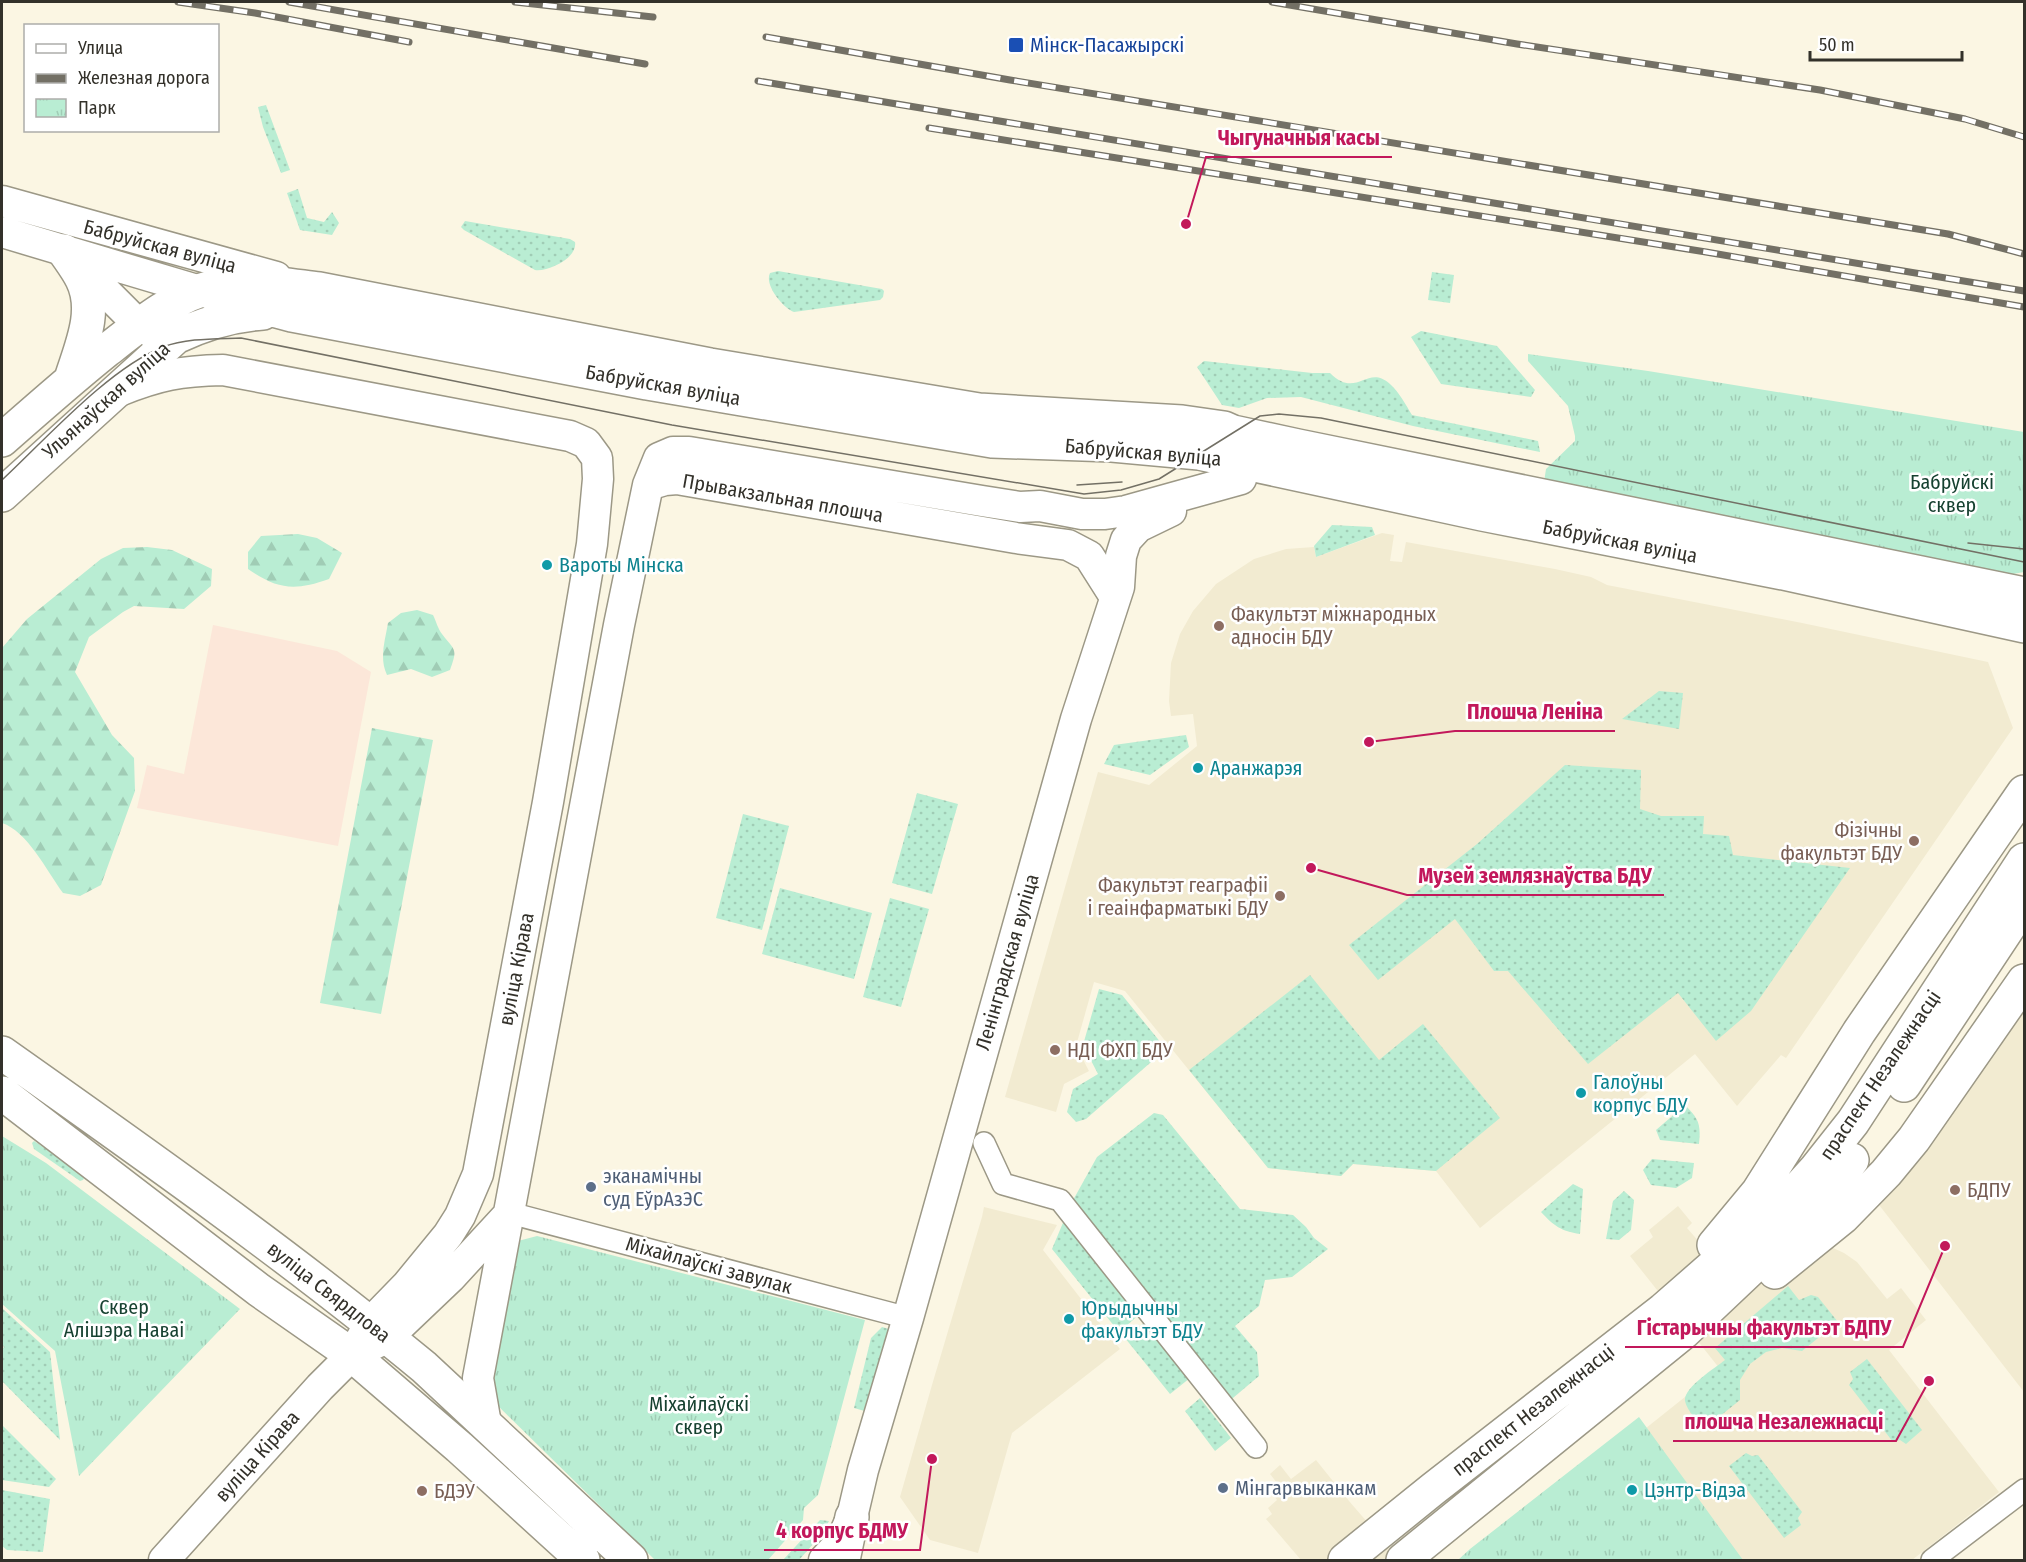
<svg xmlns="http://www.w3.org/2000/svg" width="2026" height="1562" font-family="'Fira Sans Condensed',sans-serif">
<defs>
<pattern id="grass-dots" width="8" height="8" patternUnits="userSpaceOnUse" patternTransform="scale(1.5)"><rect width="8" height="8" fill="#b9edd3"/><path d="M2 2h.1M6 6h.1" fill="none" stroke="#a0ccb5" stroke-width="1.8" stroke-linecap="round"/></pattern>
<pattern id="forest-firs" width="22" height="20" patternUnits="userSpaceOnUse" patternTransform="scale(1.5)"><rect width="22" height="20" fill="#b9edd3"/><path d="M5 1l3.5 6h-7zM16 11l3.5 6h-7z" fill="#a0ccb5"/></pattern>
<pattern id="park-tufts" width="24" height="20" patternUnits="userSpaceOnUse" patternTransform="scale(1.5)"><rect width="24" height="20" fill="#b9edd3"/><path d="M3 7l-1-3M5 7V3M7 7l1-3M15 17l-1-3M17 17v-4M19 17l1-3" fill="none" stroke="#a0ccb5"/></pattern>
</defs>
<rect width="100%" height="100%" fill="#fbf6e3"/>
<!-- built -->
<path fill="#f2ebd1" d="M1382,533L1394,535L1390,561L1402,562L1406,542L1555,569L1591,577L1607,585L1802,623L1988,662L2013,728L1786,1058L1781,1055L1737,1106L1695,1054L1480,1228L1436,1171L1353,1164L1341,1176L1268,1168L1125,991L1094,982L1076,1046L1089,1071L1064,1084L1056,1112L1005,1097L1098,772L1149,785L1197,746L1193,714L1171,716L1169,701L1171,663L1180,634L1193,611L1216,584L1254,559L1286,549L1314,547L1316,557Z
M2024,1002V1392L1876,1201Z
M1678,1206L1692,1223L1687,1228L1701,1244L1809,1237L1844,1253L1857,1262L1887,1299L1901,1288L1926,1320L1889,1350L1999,1492L1912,1560H1467L1482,1559L1720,1369L1630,1256L1653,1237L1649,1230Z
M984,1207L1057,1225L1043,1250L1120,1349L1012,1433L978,1553L930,1540L900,1497L932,1385L982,1217Z
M1316,1460L1349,1501L1400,1560H1301L1266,1519L1272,1514L1268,1508L1277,1500L1273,1494L1281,1488L1270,1474L1280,1465L1291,1479Z"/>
<!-- industrial -->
<path fill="#fce7d9" d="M213,625L337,651L371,672L338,846L137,808L147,765L184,774Z"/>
<!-- grass -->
<path fill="url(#grass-dots)" d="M266,105L290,170L281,173L263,127L258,107Z
M298,189L307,218L324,222L332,212L339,223L332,235L300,230L287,193Z
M465,221L570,239L575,242C578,258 548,272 535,270L464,230L461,227Z
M778,271L882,289L884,291L883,297L880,300L794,312C783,308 764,285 770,273Z
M1432,272L1454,275L1450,303L1428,300Z
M1421,331L1497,346L1535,390L1531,397L1441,384L1411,337Z
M1204,361L1312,373H1330C1357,400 1367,363 1390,384C1399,392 1406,405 1412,415L1538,441L1540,452L1413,426L1301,397L1267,398L1239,408L1222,405L1197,367Z
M1332,525L1372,527L1375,535L1316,557L1314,546Z
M1659,691L1683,693L1679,729L1622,719Z
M1186,735L1189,747L1150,775L1104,764L1114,745Z
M1565,765L1641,770L1640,809L1661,816H1704L1703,834L1729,836L1733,855L1850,868L1751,1011L1716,1041L1678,993L1588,1064L1508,971H1494L1455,919L1378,980L1349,945L1477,844Z
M917,793L958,804L932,894L892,883Z
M743,814L789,826L762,930L716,918Z
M780,888L872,913L854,979L762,954Z
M890,898L929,909L901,1007L863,997Z
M1310,975L1379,1060L1423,1024L1500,1118L1436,1171L1353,1164L1341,1176L1268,1168L1189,1070Z
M1099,989L1122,995L1166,1049L1086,1119L1076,1122L1067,1112L1073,1089L1098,1074L1083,1045Z
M1685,1105C1699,1119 1701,1124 1699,1144L1660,1140L1656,1130Z
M1154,1113L1163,1115L1240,1209L1293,1215L1306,1227L1314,1238L1328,1249L1292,1277L1265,1280L1259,1306L1235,1326L1257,1352L1259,1376L1227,1403L1072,1202L1097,1157Z
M34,1141L82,1173L85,1176L83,1180L80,1181L34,1149L32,1143Z
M1652,1159L1694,1163L1692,1178L1676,1188L1651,1185L1643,1170Z
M1573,1184L1583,1189L1580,1234C1561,1231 1554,1226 1541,1212Z
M1624,1191L1634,1200L1631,1230L1619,1240L1606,1239L1613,1201Z
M1065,1218L1140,1314L1119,1332L1052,1249Z
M1788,1286L1799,1300L1811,1295L1818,1297L1838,1322L1802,1351L1782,1348L1766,1352L1750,1364L1740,1380V1400L1704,1429C1698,1421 1687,1411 1685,1401C1683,1388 1715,1368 1725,1360L1715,1348Z
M2,1308L50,1352L60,1440L2,1381V1350L4,1347L2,1345Z
M1145,1322L1190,1378L1170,1394L1125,1338Z
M882,1327L889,1329L868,1412L854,1408L871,1338Z
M1867,1359L1922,1430L1906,1444L1900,1440L1893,1442L1849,1385L1853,1379L1850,1372Z
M1200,1398L1231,1438L1215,1451L1185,1411Z
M2,1425L56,1479L49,1487L2,1480Z
M1746,1453L1752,1456L1758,1455L1802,1512L1798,1518L1801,1525L1784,1538L1729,1466Z
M2,1490L50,1499L43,1552L7,1550L2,1546Z
M820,1520L829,1521L822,1534L799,1560H783Z"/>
<!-- forest -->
<path fill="url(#forest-firs)" d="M298,534L317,538L342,553L329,579C295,591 278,590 248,569V552L261,536Z
M147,547L172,550L212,569L211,586L184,609L134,606L123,612L89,637L75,672L112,735L134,758L135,791L101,885L80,896L63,893C47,871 27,831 2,823V648L27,619L101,559L123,548Z
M417,610L433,615C436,621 438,629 442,634C455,651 458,648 450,670L432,677L411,669L387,675C379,658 385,641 388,623L401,613Z
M372,728L433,740L381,1014L320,1003Z"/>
<!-- park -->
<path fill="url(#park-tufts)" d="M1528,354L1648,371L2024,432V572L2002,576L1544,482L1546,469L1575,441V436L1568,406L1528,361Z
M2,1136L46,1163L240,1309L79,1476L55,1351L2,1304Z
M537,1236L865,1320L818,1495L804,1508L803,1520L768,1560H655L492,1400L487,1379L518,1241Z
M1639,1417L1743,1560H1458L1470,1549Z"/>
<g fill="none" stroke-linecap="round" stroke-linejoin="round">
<defs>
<path id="street" d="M984,1143L1003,1184L1060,1200L1256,1447
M510,1213L908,1318
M1932,1560L2024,1490"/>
<path id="secondary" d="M2,201L276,277
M2,232L200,291
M75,261L139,325L159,337
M119,391C159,375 180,371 223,370L570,436L586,443L597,458L598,479L592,544L548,802L478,1174L460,1216L448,1235L407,1285L370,1323L352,1355
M648,485L665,480L677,479L1016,538L1068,545L1089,556L1115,597
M486,1424L478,1378L619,625L648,485L659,458L673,452H689L982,501L1020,507L1040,506L1082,514H1105L1126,511L1241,479
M164,1560L320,1387L352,1355L388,1337L450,1278L510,1213
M824,1560L840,1543L852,1517L863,1470L908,1318L1076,719L1119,587L1121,556L1126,540L1138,527L1171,511"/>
<path id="primary" d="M64,251C70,260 77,269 82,279C98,311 81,347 71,379
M213,294L292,315L647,383L992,441L1112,445L1199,453L1482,514L1783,573L2024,626
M2,440C36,410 70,380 106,351C139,325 173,296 215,286C249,278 285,285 319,289L710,365L979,410L1182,422L1224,428L1233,432L1298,446L2024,594
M2,495L176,337C205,323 231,315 263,313
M2,1053C145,1154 288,1255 424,1367L631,1560
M1904,1085L2024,904
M2,1093L259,1290L352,1355L459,1447L583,1560
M1714,1245L1758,1192L1859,1032L2024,792
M1775,1272L1843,1217L1886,1173L1914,1139L2024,981
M843,1560L852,1517
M1345,1560L1433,1489L1663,1310L1783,1205L1815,1170L1853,1122L2024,860
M1403,1560L1684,1332L1812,1211L1852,1160"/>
</defs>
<!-- street casing -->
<use href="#street" stroke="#9c9886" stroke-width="24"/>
<!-- secondary casing -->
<use href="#secondary" stroke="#9c9886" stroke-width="33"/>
<!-- primary casing -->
<use href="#primary" stroke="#9c9886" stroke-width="36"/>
<!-- street -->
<use href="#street" stroke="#fff" stroke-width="21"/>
<!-- secondary -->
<use href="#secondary" stroke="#fff" stroke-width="30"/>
<!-- primary -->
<use href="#primary" stroke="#fff" stroke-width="33"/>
<!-- tram -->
<path stroke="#737065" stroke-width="1.5" d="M2,480C45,440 109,368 163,347C187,338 215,339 241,338L672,425L1084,494L1121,490L1159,479L1260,416L1279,414L1321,418L2024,562
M1077,485L1122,482
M1968,543L2024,549"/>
<defs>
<path id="rail" d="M178,2L255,13L409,42
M289,2L645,64
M515,2L653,17
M1272,2L1517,44L1820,90L1965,119L2024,137
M766,37L1010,80L1948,234L2024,254
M758,81L2024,291
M929,128L1706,252L2024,307"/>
</defs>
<!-- rail casing -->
<use href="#rail" stroke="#737065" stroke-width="7"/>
<!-- rail -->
<use href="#rail" stroke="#fff" stroke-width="4.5" stroke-dasharray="14" stroke-linecap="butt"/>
</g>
<!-- markers -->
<rect fill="#1a4fb4" stroke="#fff" stroke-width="2" x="1008" y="37" width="16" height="16" rx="3"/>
<g fill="#0f9aa8" stroke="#fff" stroke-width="2">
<circle cx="547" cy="565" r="6"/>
<circle cx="1198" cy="768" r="6"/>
<circle cx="1581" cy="1093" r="6"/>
<circle cx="1069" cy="1319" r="6"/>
<circle cx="1632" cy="1490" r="6"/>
</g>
<g fill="#8d6e63" stroke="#fff" stroke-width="2">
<circle cx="1219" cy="626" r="6"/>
<circle cx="1914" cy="841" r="6"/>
<circle cx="1280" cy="896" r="6"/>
<circle cx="1055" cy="1050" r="6"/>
<circle cx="1955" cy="1190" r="6"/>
<circle cx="422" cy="1491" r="6"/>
</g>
<g fill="#5c6f8a" stroke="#fff" stroke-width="2">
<circle cx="591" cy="1187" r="6"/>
<circle cx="1223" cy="1488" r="6"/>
</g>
<g text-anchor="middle" stroke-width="5" stroke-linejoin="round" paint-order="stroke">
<!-- transit labels -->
<g font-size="20" fill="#164399" stroke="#fff" text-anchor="start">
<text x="1030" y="52">Мінск-Пасажырскі</text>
</g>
<!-- street labels -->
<g font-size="20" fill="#33312a" stroke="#fff">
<text transform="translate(160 246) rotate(15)" y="7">Бабруйская вуліца</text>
<text transform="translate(663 385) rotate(10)" y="7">Бабруйская вуліца</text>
<text transform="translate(106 400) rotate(-42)" y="7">Ульянаўская вуліца</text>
<text transform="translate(1143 452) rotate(5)" y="7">Бабруйская вуліца</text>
<text transform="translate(783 498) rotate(10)" y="7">Прывакзальная плошча</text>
<text transform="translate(1620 541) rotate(11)" y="7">Бабруйская вуліца</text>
<text transform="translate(1007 962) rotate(-74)" y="7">Ленінградская вуліца</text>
<text transform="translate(516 969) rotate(-79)" y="7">вуліца Кірава</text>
<text transform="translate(1880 1075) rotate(-56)" y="7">праспект Незалежнасці</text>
<text transform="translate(709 1265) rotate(15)" y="7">Міхайлаўскі завулак</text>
<text transform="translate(329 1292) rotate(38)" y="7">вуліца Свярдлова</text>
<text transform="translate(1533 1410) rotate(-38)" y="7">праспект Незалежнасці</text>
<text transform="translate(257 1456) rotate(-48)" y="7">вуліца Кірава</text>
</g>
<!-- park labels -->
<g font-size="20" fill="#164130" stroke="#fff">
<text x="1952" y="489">Бабруйскі<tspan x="1952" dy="23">сквер</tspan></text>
<text x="124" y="1314">Сквер<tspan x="124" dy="23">Алішэра Наваі</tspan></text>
<text x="699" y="1411">Міхайлаўскі<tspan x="699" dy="23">сквер</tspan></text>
</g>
<!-- culture labels -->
<g font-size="20" fill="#0d838f" stroke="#fff" text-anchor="start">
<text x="559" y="572">Вароты Мінска</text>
<text x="1210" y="775">Аранжарэя</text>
<text x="1593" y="1089">Галоўны<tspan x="1593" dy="23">корпус БДУ</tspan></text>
<text x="1081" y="1315">Юрыдычны<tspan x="1081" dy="23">факультэт БДУ</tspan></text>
<text x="1644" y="1497">Цэнтр-Відэа</text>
</g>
<!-- education labels -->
<g font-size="20" fill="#785e54" stroke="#fff" text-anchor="start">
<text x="1231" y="621">Факультэт міжнародных<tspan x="1231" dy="23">адносін БДУ</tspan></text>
<text x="1902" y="837" text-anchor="end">Фізічны<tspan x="1902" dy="23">факультэт БДУ</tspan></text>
<text x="1268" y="892" text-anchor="end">Факультэт геаграфіі<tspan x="1268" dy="23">і геаінфарматыкі БДУ</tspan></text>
<text x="1067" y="1057">НДІ ФХП БДУ</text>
<text x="1967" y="1197">БДПУ</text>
<text x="434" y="1498">БДЭУ</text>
</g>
<!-- service labels -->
<g font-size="20" fill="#4e5e75" stroke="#fff" text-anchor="start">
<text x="603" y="1183">эканамічны<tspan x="603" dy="23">суд ЕўрАзЭС</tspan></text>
<text x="1235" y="1495">Мінгарвыканкам</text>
</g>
</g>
<!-- callouts -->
<path fill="none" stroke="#c2185b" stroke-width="2" d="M1186 224L1206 157H1392M1369 742L1455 731H1615M1311 868L1407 895H1664M1945 1246L1903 1347H1625M1929 1381L1896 1441H1673M932 1459L920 1550H764"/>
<g fill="#c2185b" stroke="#fff" stroke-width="2">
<circle cx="1186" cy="224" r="6"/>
<circle cx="1369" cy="742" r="6"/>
<circle cx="1311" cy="868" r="6"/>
<circle cx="1945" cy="1246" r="6"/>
<circle cx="1929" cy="1381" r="6"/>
<circle cx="932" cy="1459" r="6"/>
</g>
<g font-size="21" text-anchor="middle" font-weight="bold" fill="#c2185b" stroke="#fff" stroke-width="5" stroke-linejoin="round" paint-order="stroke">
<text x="1299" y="145">Чыгуначныя касы</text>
<text x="1535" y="719">Плошча Леніна</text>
<text x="1535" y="883">Музей землязнаўства БДУ</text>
<text x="1764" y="1335">Гістарычны факультэт БДПУ</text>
<text x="1784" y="1429">плошча Незалежнасці</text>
<text x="842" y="1538">4 корпус БДМУ</text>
</g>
<!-- border -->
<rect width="2026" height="1562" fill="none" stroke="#33312a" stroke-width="6"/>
<!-- legend -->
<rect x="24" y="24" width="195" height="108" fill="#ffffff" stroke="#adadaa" stroke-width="1.5"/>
<rect x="36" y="44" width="30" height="9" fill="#ffffff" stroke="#adadaa" stroke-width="1.5"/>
<text x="78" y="54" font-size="18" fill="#33312a">Улица</text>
<rect x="36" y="74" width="30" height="9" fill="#737065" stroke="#adadaa" stroke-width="1.5"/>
<text x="78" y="84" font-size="18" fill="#33312a">Железная дорога</text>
<rect x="36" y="99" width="30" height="18" fill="url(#park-tufts)" stroke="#adadaa" stroke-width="1.5"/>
<text x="78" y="114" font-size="18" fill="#33312a">Парк</text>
<!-- scale -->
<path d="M1810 51v9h152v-9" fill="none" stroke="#33312a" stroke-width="3"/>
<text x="1819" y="51" font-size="18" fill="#33312a" stroke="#ffffff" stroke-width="4.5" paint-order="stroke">50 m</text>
</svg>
